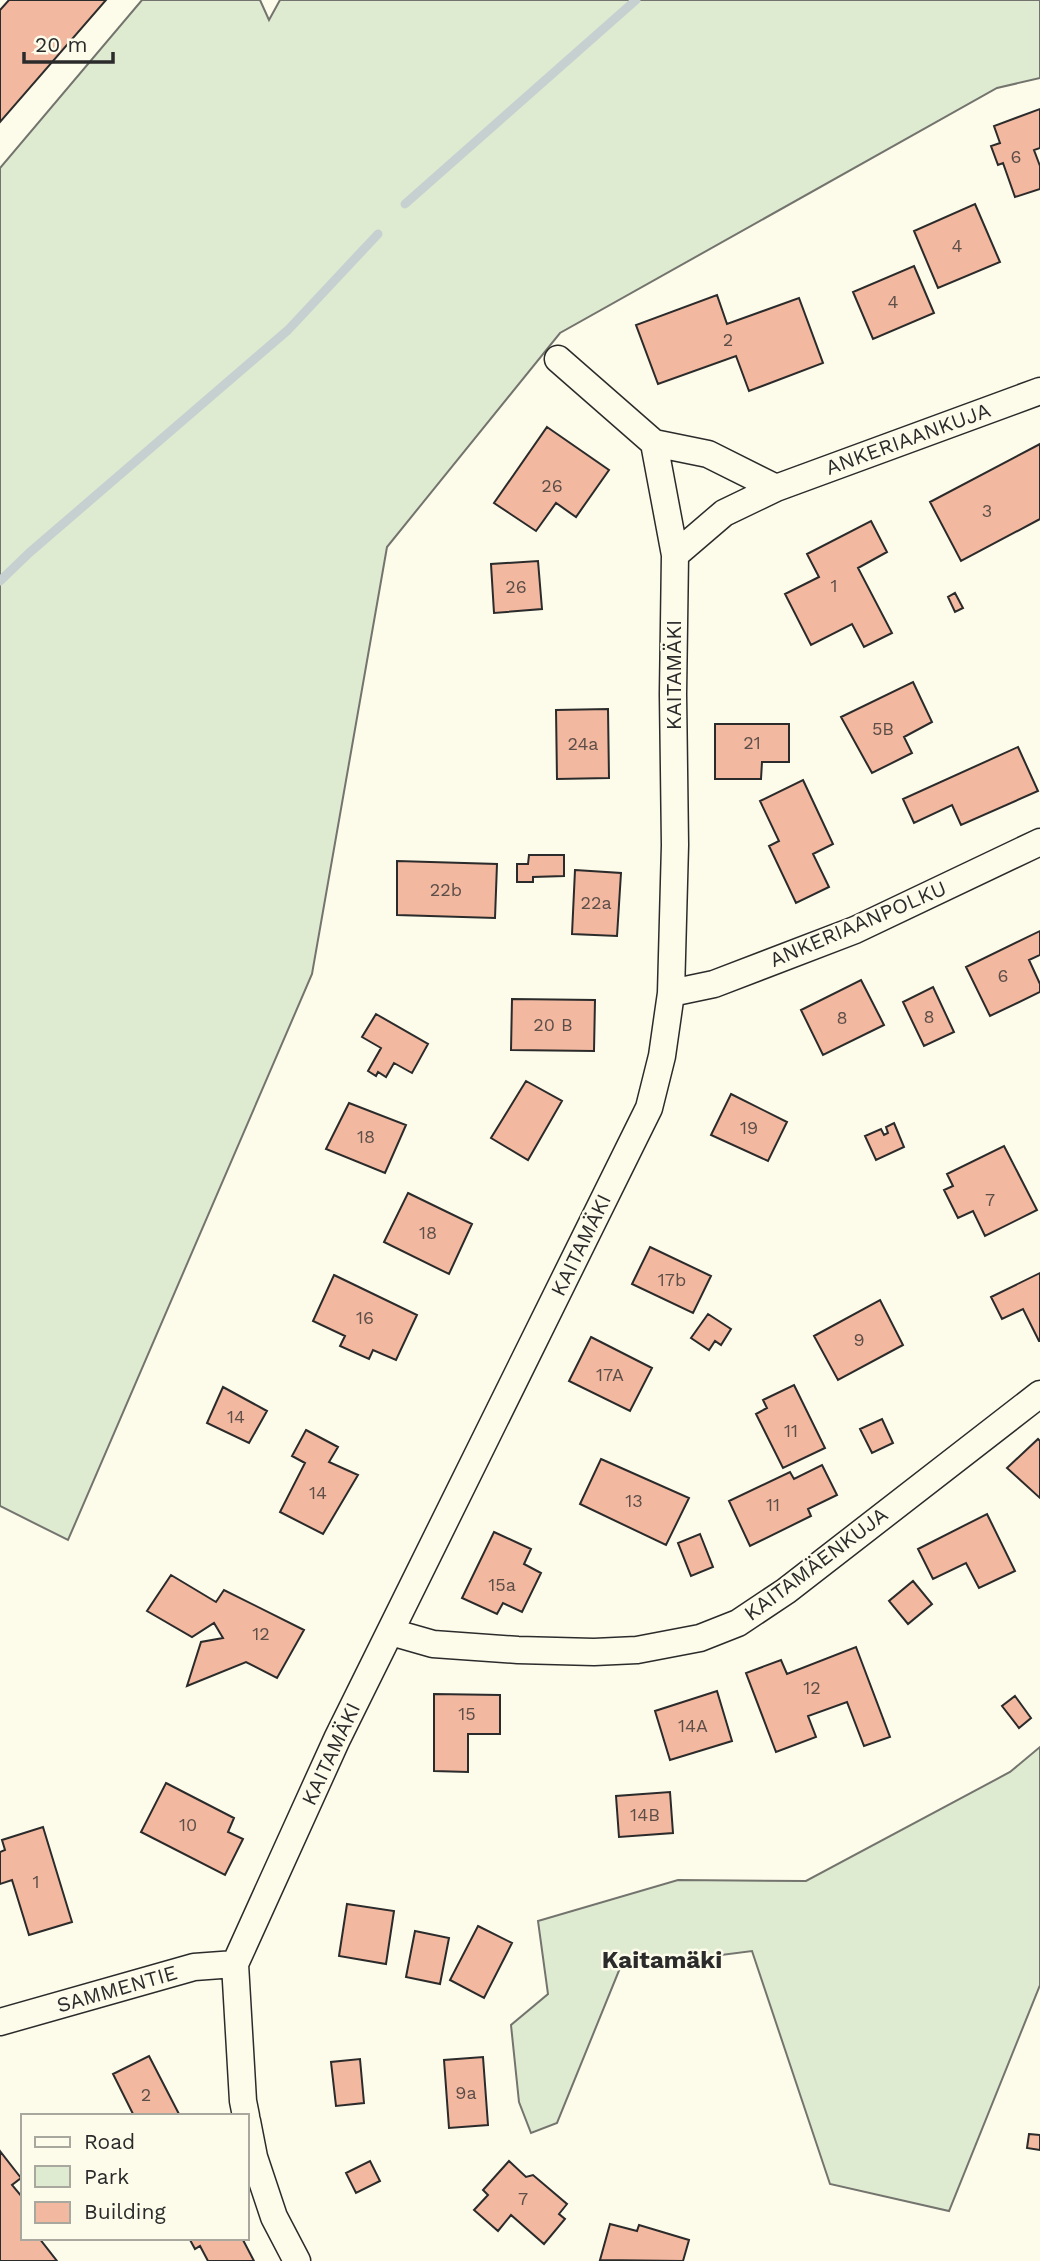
<svg xmlns="http://www.w3.org/2000/svg" width="1040" height="2261" font-family="'Work Sans',sans-serif">
<rect width="100%" height="100%" fill="#fdfbea"/>
<!-- green -->
<path fill="#deebd1" stroke="#74746e" stroke-width="2" d="M142,0H260L269,20L280,0H1040V78L997,88L560,333L387,547L312,974L68,1540L0,1506V168Z
M1040,1747V1985L949,2211L830,2184L752,1951L620,1968L557,2123L531,2133L519,2102L511,2025L548,1994L538,1921L678,1880L806,1881L1010,1772Z"/>
<g fill="none" stroke-linecap="round" stroke-linejoin="round">
<!-- stream -->
<path stroke="#c7d0d0" stroke-width="9" d="M405,204L636,0
M0,581L29,553L288,330L378,234"/>
</g>
<!-- building -->
<path fill="#f2b8a0" stroke="#2b2b2b" stroke-width="2" d="M9,0H106L0,122V10Z
M1040,109V148L1034,150L1040,166V189L1015,197L1003,163L998,165L991,146L1000,143L994,126Z
M975,204L1000,262L938,288L914,231Z
M914,266L934,313L873,339L853,292Z
M717,295L727,324L799,298L823,363L749,391L736,356L658,384L636,325Z
M547,427L609,470L576,517L556,503L536,531L494,503Z
M1040,444V519L961,561L930,502Z
M871,521L887,552L858,568L892,633L864,647L852,624L811,645L785,594L819,577L807,554Z
M538,561L542,609L494,613L491,564Z
M955,593L963,608L955,612L948,597Z
M913,682L932,722L904,737L912,753L872,773L841,717Z
M608,709L609,778L557,779L556,710Z
M715,724H789V762H762L761,779H715Z
M1018,747L1038,791L961,825L952,805L914,823L903,799Z
M803,780L833,844L813,854L829,887L796,903L769,846L779,841L760,801Z
M529,855H564V876L533,877V882H517V864H528Z
M397,861L497,864L495,918L397,915Z
M575,870L621,873L617,936L572,934Z
M1040,931V955L1029,960L1040,984V992L990,1016L966,967Z
M861,980L884,1025L823,1055L801,1010Z
M933,987L954,1032L924,1046L903,1002Z
M512,999L595,1000L594,1051L511,1050Z
M376,1014L428,1044L412,1073L394,1063L386,1077L378,1072L376,1076L368,1071L381,1048L362,1037Z
M526,1081L562,1101L528,1160L491,1138Z
M731,1094L787,1122L768,1161L711,1135Z
M349,1103L406,1125L385,1173L326,1149Z
M894,1123L904,1147L876,1160L865,1136L881,1129L884,1135L888,1133L886,1127Z
M1004,1146L1037,1210L985,1236L973,1211L958,1218L944,1190L953,1186L947,1174Z
M408,1193L472,1224L449,1274L384,1242Z
M650,1247L711,1276L693,1313L632,1284Z
M1040,1273V1341H1039L1023,1309L1002,1319L991,1297Z
M334,1275L417,1315L396,1360L373,1350L369,1359L340,1346L345,1336L313,1321Z
M880,1300L903,1345L838,1380L814,1336Z
M708,1314L731,1329L721,1345L715,1341L709,1350L691,1338Z
M591,1337L652,1368L630,1411L569,1381Z
M794,1385L825,1448L783,1468L756,1414L767,1408L763,1400Z
M223,1387L267,1411L249,1443L207,1423Z
M882,1419L893,1443L872,1453L860,1429Z
M306,1430L338,1447L329,1462L358,1475L323,1534L280,1512L305,1463L292,1456Z
M1038,1439L1040,1441V1498L1007,1468Z
M601,1459L689,1498L666,1545L580,1504Z
M822,1465L837,1495L808,1509L811,1516L750,1546L729,1501L790,1472L794,1479Z
M987,1514L1015,1571L979,1588L966,1563L933,1579L918,1549Z
M494,1532L531,1549L524,1564L541,1573L522,1612L503,1603L497,1614L462,1598Z
M700,1534L713,1567L691,1576L678,1543Z
M171,1575L216,1602L224,1590L304,1630L277,1678L246,1662L187,1686L201,1642L223,1638L214,1623L192,1637L147,1611Z
M913,1581L932,1604L908,1624L889,1601Z
M856,1647L890,1737L864,1746L847,1702L808,1716L816,1737L776,1752L746,1673L781,1660L787,1674Z
M717,1691L732,1741L670,1760L655,1711Z
M434,1694L500,1695V1734H468V1772L434,1771Z
M1015,1696L1031,1718L1019,1728L1002,1706Z
M166,1783L234,1818L228,1832L243,1839L225,1875L141,1832Z
M670,1792L673,1833L619,1837L616,1796Z
M43,1827L72,1922L29,1935L12,1880L0,1884V1852L5,1850L2,1840Z
M347,1904L394,1911L386,1964L339,1956Z
M478,1926L512,1943L484,1998L450,1980Z
M415,1931L449,1938L440,1984L406,1977Z
M149,2056L180,2116H134L113,2074Z
M483,2057L488,2125L449,2128L444,2060Z
M360,2059L364,2103L336,2106L331,2062Z
M1029,2134L1040,2135V2150L1027,2148Z
M0,2151L21,2178L12,2185L23,2198V2238H39L57,2261H0Z
M370,2161L380,2181L356,2193L346,2173Z
M509,2161L526,2177L533,2175L567,2204L559,2214L565,2219L544,2244L511,2215L498,2231L474,2210L488,2195L483,2190Z
M610,2224L637,2231L639,2225L689,2240L683,2261L600,2260Z
M189,2238H242L254,2261H208L200,2246L195,2249Z"/>
<g fill="none" stroke-linecap="round" stroke-linejoin="round">
<defs>
<path id="minor" d="M654,443L708,454L776,488
M675,555L724,513L776,488L1040,391
M671,993L714,984L855,930L1040,842
M391,1632L433,1644L518,1650L594,1652L637,1650L700,1638L738,1623L786,1591L1040,1394
M0,2022L194,1967L235,1964
M246,2116L243,2101L235,1964L337,1739L649,1108L662,1056L671,993L675,845L673,694L675,555L654,443L558,359
M247,2121L254,2157L274,2217L297,2261"/>
</defs>
<!-- minor casing -->
<use href="#minor" stroke="#2b2b2b" stroke-width="29"/>
<!-- minor -->
<use href="#minor" stroke="#fdfbea" stroke-width="26"/>
</g>
<g text-anchor="middle" stroke-width="5" stroke-linejoin="round" paint-order="stroke">
<!-- number labels -->
<g font-size="18" fill="#5d4e48">
<text x="1016" y="163">6</text>
<text x="957" y="252">4</text>
<text x="893" y="308">4</text>
<text x="728" y="346">2</text>
<text x="552" y="492">26</text>
<text x="987" y="517">3</text>
<text x="834" y="592">1</text>
<text x="516" y="593">26</text>
<text x="883" y="735">5B</text>
<text x="752" y="749">21</text>
<text x="583" y="750">24a</text>
<text x="446" y="896">22b</text>
<text x="596" y="909">22a</text>
<text x="1003" y="982">6</text>
<text x="929" y="1023">8</text>
<text x="842" y="1024">8</text>
<text x="553" y="1031">20 B</text>
<text x="749" y="1134">19</text>
<text x="366" y="1143">18</text>
<text x="990" y="1206">7</text>
<text x="428" y="1239">18</text>
<text x="672" y="1286">17b</text>
<text x="365" y="1324">16</text>
<text x="859" y="1346">9</text>
<text x="610" y="1381">17A</text>
<text x="236" y="1423">14</text>
<text x="791" y="1437">11</text>
<text x="318" y="1499">14</text>
<text x="634" y="1507">13</text>
<text x="773" y="1511">11</text>
<text x="502" y="1591">15a</text>
<text x="261" y="1640">12</text>
<text x="812" y="1694">12</text>
<text x="467" y="1720">15</text>
<text x="693" y="1732">14A</text>
<text x="645" y="1821">14B</text>
<text x="188" y="1831">10</text>
<text x="36" y="1888">1</text>
<text x="466" y="2099">9a</text>
<text x="146" y="2101">2</text>
<text x="523" y="2205">7</text>
</g>
<!-- street labels -->
<g font-size="21" fill="#2b2b2b" stroke="#fdfbea">
<text transform="translate(908 439) rotate(-20)" y="7">ANKERIAANKUJA</text>
<text transform="translate(674 675) rotate(-90)" y="7">KAITAMÄKI</text>
<text transform="translate(858 924) rotate(-23)" y="7">ANKERIAANPOLKU</text>
<text transform="translate(581 1245) rotate(-64)" y="7">KAITAMÄKI</text>
<text transform="translate(816 1564) rotate(-37)" y="7">KAITAMÄENKUJA</text>
<text transform="translate(331 1754) rotate(-65)" y="7">KAITAMÄKI</text>
<text transform="translate(117 1989) rotate(-16)" y="7">SAMMENTIE</text>
</g>
<!-- quarter labels -->
<g font-size="24" font-weight="bold" fill="#2b2b2b" stroke="#fdfbea">
<text x="662" y="1968">Kaitamäki</text>
</g>
</g>
<!-- legend -->
<rect x="21" y="2114" width="228" height="126" fill="#fdfbea" stroke="#a9a89e" stroke-width="2"/>
<rect x="35" y="2137" width="35" height="10" fill="#fdfbea" stroke="#a9a89e" stroke-width="2"/>
<text x="84" y="2149" font-size="21" fill="#2b2b2b">Road</text>
<rect x="35" y="2166" width="35" height="21" fill="#deebd1" stroke="#a9a89e" stroke-width="2"/>
<text x="84" y="2184" font-size="21" fill="#2b2b2b">Park</text>
<rect x="35" y="2202" width="35" height="21" fill="#f2b8a0" stroke="#a9a89e" stroke-width="2"/>
<text x="84" y="2219" font-size="21" fill="#2b2b2b">Building</text>
<!-- scale -->
<path d="M24 52v10h89v-10" fill="none" stroke="#2b2b2b" stroke-width="3.5"/>
<text x="35" y="52" font-size="21" fill="#2b2b2b" stroke="#fdfbea" stroke-width="5" paint-order="stroke">20 m</text>
</svg>
